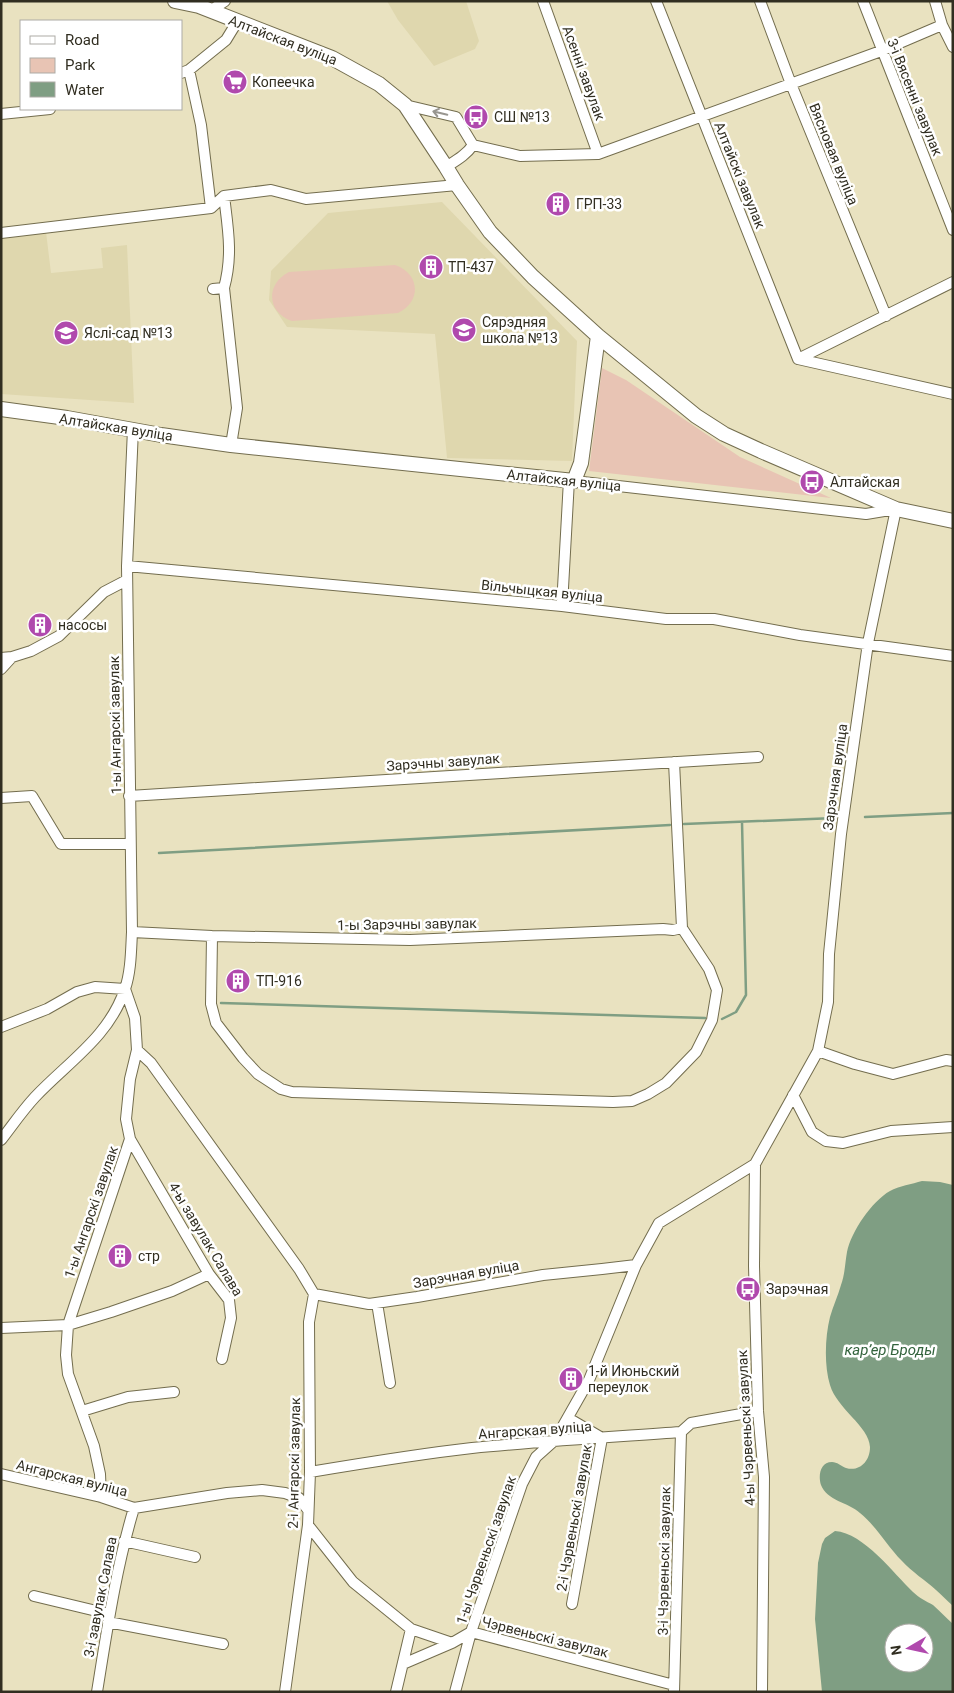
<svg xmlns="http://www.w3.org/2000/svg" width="954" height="1693" font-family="Roboto,sans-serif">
<rect width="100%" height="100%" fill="#e9e2c0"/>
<!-- built -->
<path fill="#dfd7ae" d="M387,1H466L479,41L475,49L434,66L398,20Z
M442,202L577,341L572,461L447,458L435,334L287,327L269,300L271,271L328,213Z
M46,232L51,273L103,268L101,248L127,245L134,403L1,394V238Z"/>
<!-- green -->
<path fill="#e8c4b4" d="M395,265C420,273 422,302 398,313L292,321C267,313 265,284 289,272Z
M602,368L626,380L740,457L831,498L589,471Z"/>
<!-- water -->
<path fill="#7f9e83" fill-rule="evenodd" d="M922,1181L940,1182L953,1185V1606C947,1601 942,1595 936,1590C925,1580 912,1572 902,1561C887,1546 877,1527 860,1513C848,1502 827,1501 821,1485C818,1476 820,1462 832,1462C837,1462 841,1466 846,1468C860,1472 870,1461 870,1447C869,1426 837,1409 830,1385C824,1365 825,1337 830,1317C833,1306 838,1296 841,1285C845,1274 845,1263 847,1252C851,1232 872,1201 890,1191C899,1186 912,1184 922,1181Z
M835,1531C864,1533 894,1574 913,1592C919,1598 926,1601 933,1605C940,1611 946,1618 953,1624V1692H822L815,1619L818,1563L822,1544L825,1538ZM894,1633H924V1663H894Z"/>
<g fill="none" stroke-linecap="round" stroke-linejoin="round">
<!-- stream -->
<path stroke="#7f9e83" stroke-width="2.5" d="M865,817L953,813
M684,824L835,818
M159,853L670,825
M221,1003L705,1018
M722,1019L736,1012L746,995L742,822"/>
<defs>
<path id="minor" d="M543,1L598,154
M656,1L798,359
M760,1L791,84L886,316
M863,1L953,230
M935,1L942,25L953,47
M210,11L225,1
M189,70L201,125L211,208
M181,73L189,70L226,40L237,22
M405,105L456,117L473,145C466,155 457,160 446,167
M1,114L50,109
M473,145L520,156L598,154L881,51L942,25
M224,196C228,229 233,255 224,288L237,408L231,445
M1,233L211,208L224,196L271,190L306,199L457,185
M213,289L224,288
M798,359L953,282
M798,359L953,394
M127,566L562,606L666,619H714L800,635L953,656
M562,606L569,480
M1,658L12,657L31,651L59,636L104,592L127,580
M1,669L12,657
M129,796L758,757
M1,798L32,796L61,844H130
M132,932L212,936L410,940L663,929L673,930L682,928
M212,936L211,1004L216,1023L243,1058L258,1074L281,1089L292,1092L613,1102L632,1101L648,1094L666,1083L696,1052L712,1020L717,990L709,969L682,928L674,762
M1,1027L47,1009L77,992L95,987L125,989L135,1018L137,1050L130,1079L126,1119L130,1139L68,1325
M137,1050L151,1063L299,1269L314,1294L369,1304L417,1297L543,1275L602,1269L636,1265L659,1223L755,1164L818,1051L828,1002L829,954L841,834L868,643L896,509L866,514L574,481
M818,1051L855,1064L893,1074L946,1060L953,1061
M793,1095L812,1132L826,1141L843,1143L891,1131L953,1127
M130,1139L209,1274L229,1300L231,1318L222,1359
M1,1140C12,1126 22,1111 35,1097C68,1062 109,1037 125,989C131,971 131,951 132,932L127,566L133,429
M755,1164L754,1266L758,1411L764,1477L762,1692
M377,1303L390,1383
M68,1325L111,1312L172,1291L209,1274
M1,1328L68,1325L66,1355L68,1374L94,1446L100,1474L101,1497
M82,1411L128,1397L174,1392
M568,1418L602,1438L572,1604
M310,1472C364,1463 418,1454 472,1448C542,1441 611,1437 681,1432L691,1423L758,1411
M1,1474L101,1497L134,1508L227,1493L262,1490L285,1493L299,1498L308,1510
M308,1525L353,1582L411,1629L452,1643L471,1632L674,1685
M124,1541L195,1557
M34,1596L109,1614
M108,1622L223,1644
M403,1664L452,1643
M97,1692C107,1630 116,1568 134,1508
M285,1692L308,1525L310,1472L309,1322L314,1294
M396,1692L411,1629
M455,1692L471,1632L522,1484L536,1457L555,1440L589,1380L636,1265
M674,1692L681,1432"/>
<path id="major" d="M175,1L199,6L332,58L379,84L405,105L446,167L457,185L490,232L533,277L598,336L696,416L724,434L761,451L896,509L953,521
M1,409L67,418L161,435L231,445L574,481L581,463L598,336"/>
</defs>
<!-- minor casing -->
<use href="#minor" stroke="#736d4e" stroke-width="12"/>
<!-- major casing -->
<use href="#major" stroke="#736d4e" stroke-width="16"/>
<!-- minor -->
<use href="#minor" stroke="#fff" stroke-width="10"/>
<!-- major -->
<use href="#major" stroke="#fff" stroke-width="14"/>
</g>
<!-- one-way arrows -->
<defs><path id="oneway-shaft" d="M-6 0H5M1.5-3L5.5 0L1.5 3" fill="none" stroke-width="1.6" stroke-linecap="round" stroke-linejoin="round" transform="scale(1.25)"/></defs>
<use stroke="#989690" href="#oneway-shaft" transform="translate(440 113) rotate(-167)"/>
<!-- icons -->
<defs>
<symbol id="supermarket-disc" viewBox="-11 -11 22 22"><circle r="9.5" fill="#b049ad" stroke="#fff"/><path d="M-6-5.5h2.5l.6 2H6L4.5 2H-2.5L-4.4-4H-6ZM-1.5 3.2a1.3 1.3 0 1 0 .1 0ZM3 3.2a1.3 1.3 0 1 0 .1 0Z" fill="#fff"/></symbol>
<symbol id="bus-disc" viewBox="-11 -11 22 22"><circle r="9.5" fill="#b049ad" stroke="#fff"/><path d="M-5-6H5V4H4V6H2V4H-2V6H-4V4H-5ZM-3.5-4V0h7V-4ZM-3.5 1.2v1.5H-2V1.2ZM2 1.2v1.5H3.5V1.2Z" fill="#fff"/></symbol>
<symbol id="building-disc" viewBox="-11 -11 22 22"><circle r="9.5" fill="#b049ad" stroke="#fff"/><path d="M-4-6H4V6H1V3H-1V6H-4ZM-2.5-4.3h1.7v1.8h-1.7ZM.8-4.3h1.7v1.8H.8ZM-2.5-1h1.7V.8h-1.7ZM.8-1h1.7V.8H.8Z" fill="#fff"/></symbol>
<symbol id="school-disc" viewBox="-11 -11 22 22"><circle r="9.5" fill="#b049ad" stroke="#fff"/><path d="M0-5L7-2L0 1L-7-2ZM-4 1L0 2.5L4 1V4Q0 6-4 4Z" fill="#fff"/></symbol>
</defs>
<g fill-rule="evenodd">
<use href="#supermarket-disc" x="221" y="68" width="28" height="28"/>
<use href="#bus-disc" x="462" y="103" width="28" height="28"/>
<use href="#building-disc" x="544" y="190" width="28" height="28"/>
<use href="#building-disc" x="417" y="253" width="28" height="28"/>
<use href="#school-disc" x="450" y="316" width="28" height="28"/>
<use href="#school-disc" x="52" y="319" width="28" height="28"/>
<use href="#bus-disc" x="798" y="468" width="28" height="28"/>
<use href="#building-disc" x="26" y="611" width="28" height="28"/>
<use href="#building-disc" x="224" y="967" width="28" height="28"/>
<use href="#building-disc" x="106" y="1242" width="28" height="28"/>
<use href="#bus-disc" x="734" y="1275" width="28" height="28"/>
<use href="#building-disc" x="557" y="1365" width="28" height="28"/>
</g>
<g text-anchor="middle" stroke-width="5" stroke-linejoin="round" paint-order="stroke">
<!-- street labels -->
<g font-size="14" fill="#312e21" stroke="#fff">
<text transform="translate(283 40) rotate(21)" y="5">Алтайская вуліца</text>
<text transform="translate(584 73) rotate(70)" y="5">Асенні завулак</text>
<text transform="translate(915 97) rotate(68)" y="5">3-і Вясенні завулак</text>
<text transform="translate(834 154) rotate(68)" y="5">Вясновая вуліца</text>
<text transform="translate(740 175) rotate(68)" y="5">Алтайскі завулак</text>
<text transform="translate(116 427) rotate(9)" y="5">Алтайская вуліца</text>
<text transform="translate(564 480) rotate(6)" y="5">Алтайская вуліца</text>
<text transform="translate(542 591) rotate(6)" y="5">Вільчыцкая вуліца</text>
<text transform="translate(115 725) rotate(-91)" y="5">1-ы Ангарскі завулак</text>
<text transform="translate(443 762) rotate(-4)" y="5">Зарэчны завулак</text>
<text transform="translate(835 777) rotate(-82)" y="5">Зарэчная вуліца</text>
<text transform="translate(407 924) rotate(-1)" y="5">1-ы Зарэчны завулак</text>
<text transform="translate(91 1212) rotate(-71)" y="5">1-ы Ангарскі завулак</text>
<text transform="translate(206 1239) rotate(59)" y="5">4-ы завулак Салава</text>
<text transform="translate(466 1274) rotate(-10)" y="5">Зарэчная вуліца</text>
<text transform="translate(746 1428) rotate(-93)" y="5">4-ы Чэрвеньскі завулак</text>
<text transform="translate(535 1430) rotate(-4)" y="5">Ангарская вуліца</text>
<text transform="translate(294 1463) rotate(-89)" y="5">2-і Ангарскі завулак</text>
<text transform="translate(72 1478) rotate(14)" y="5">Ангарская вуліца</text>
<text transform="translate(574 1518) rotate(-80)" y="5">2-і Чэрвеньскі завулак</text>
<text transform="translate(486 1550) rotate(-71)" y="5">1-ы Чэрвеньскі завулак</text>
<text transform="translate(664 1561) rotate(-89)" y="5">3-і Чэрвеньскі завулак</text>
<text transform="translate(100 1597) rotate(-79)" y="5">3-і завулак Салава</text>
<text transform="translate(545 1637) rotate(14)" y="5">Чэрвеньскі завулак</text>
</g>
<!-- poi labels -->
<g font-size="14" fill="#312e21" stroke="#fff" text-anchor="start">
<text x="252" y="87">Копеечка</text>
<text x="494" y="122">СШ №13</text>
<text x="576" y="209">ГРП-33</text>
<text x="448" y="272">ТП-437</text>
<text x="482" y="327">Сярэдняя<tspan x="482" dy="16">школа №13</tspan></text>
<text x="84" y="338">Яслі-сад №13</text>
<text x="830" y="487">Алтайская</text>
<text x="58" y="630">насосы</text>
<text x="256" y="986">ТП-916</text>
<text x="138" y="1261">стр</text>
<text x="766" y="1294">Зарэчная</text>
<text x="588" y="1376">1-й Июньский<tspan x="588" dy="16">переулок</tspan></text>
</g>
<!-- water labels -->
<g font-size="15" font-style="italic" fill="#33633d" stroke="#fff">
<text x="890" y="1355">карʼер Броды</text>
</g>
</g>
<!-- border -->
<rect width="954" height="1693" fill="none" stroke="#312e21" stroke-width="5"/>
<!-- legend -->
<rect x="20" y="20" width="162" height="90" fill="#ffffff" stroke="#adaba6"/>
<rect x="30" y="36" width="25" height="8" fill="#ffffff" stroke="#adaba6"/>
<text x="65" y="45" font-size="15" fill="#312e21">Road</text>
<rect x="30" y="58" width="25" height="15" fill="#e8c4b4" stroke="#adaba6"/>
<text x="65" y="70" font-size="15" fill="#312e21">Park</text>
<rect x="30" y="82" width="25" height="15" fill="#7f9e83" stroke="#adaba6"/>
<text x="65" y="95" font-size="15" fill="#312e21">Water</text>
<!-- north arrow -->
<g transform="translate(909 1648) rotate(261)"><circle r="24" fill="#ffffff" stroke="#adaba6"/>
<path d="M0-4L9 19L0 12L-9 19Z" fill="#b049ad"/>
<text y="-8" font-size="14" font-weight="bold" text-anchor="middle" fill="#312e21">N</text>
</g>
</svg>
